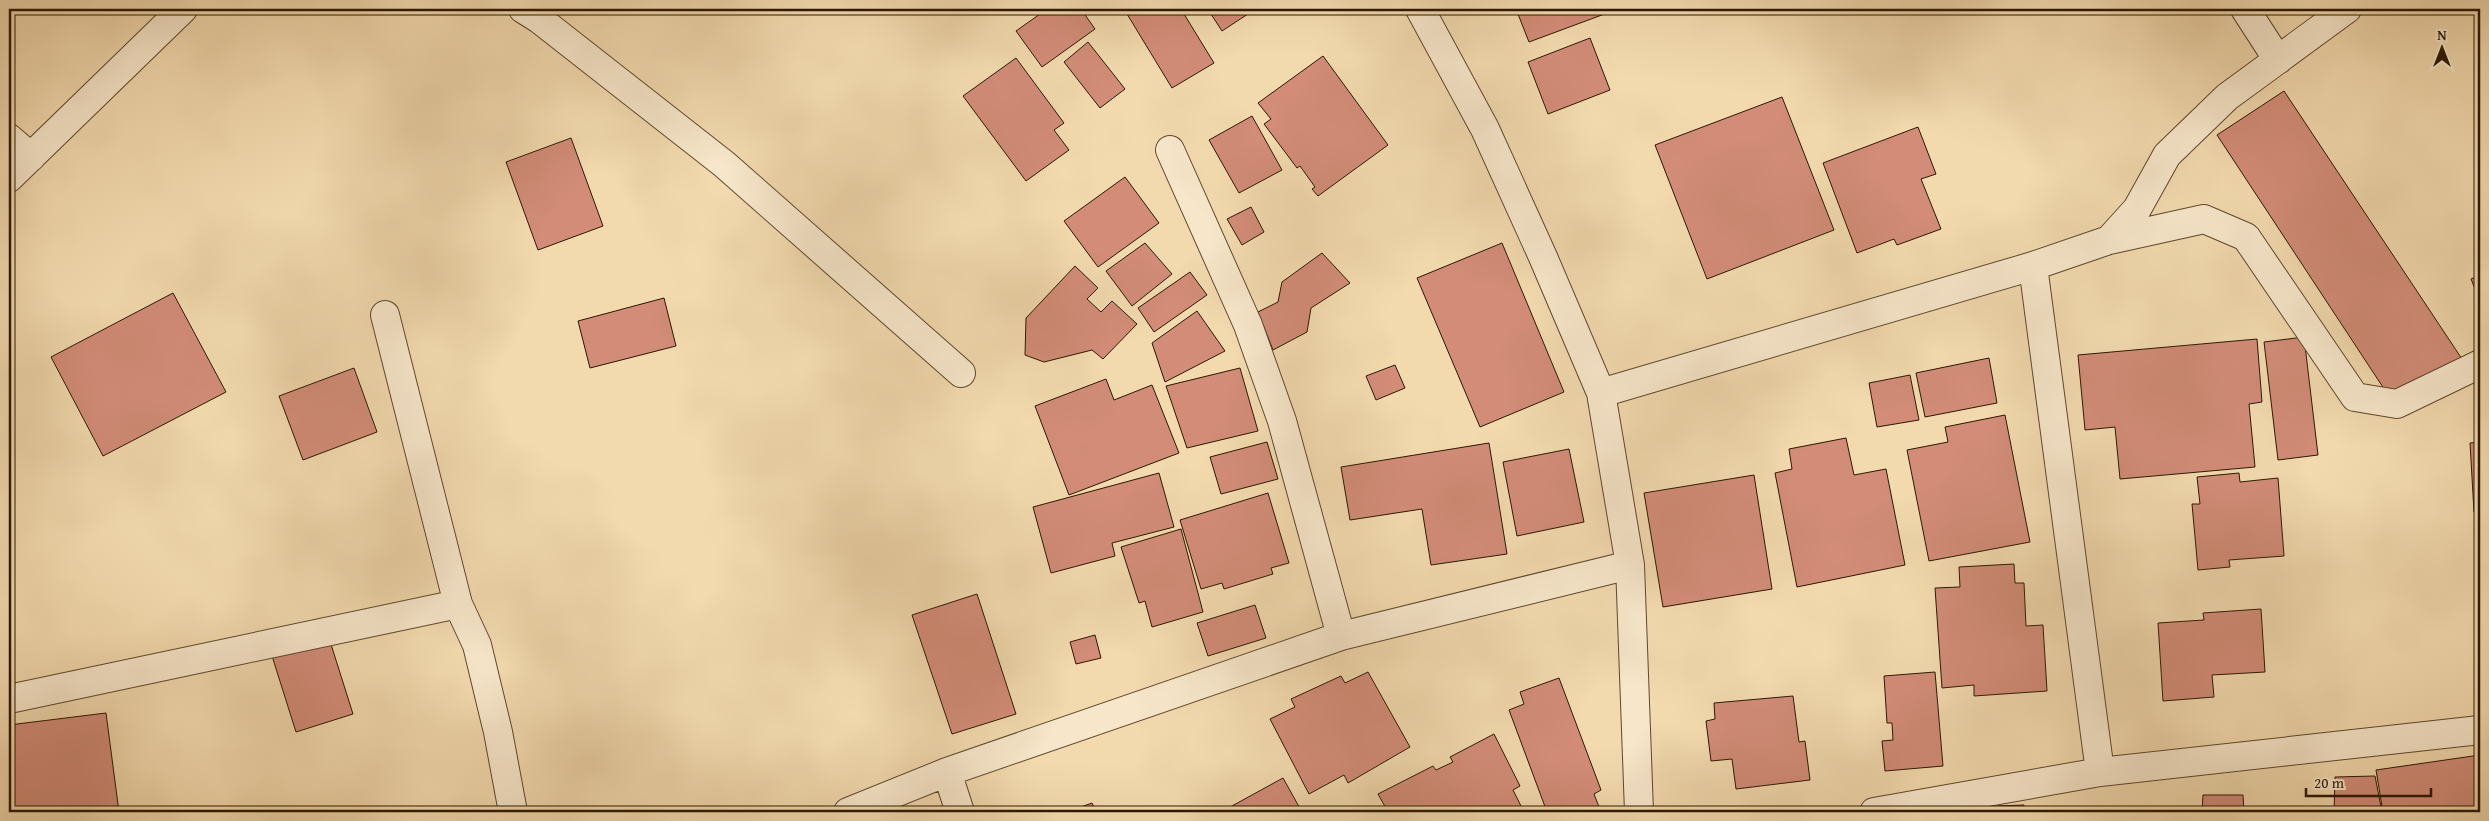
<svg xmlns="http://www.w3.org/2000/svg" width="2489" height="821" font-family="'Gentium Book Plus',serif">
<rect width="100%" height="100%" fill="#f2d9ae"/>
<filter id="stains"><feTurbulence type="fractalNoise" baseFrequency=".004" numOctaves="4"/><feColorMatrix values="0 0 0 0 .2 0 0 0 0 .09 0 0 0 0 .02 0 0 0 .5 -.17"/></filter>
<radialGradient id="worn" r=".72"><stop offset=".6" stop-color="#630" stop-opacity="0"/><stop offset="1" stop-color="#630" stop-opacity=".3"/></radialGradient>
<!-- building -->
<path fill="#d28c78" stroke="#2c1800" d="M1047,9H1081L1095,29L1042,67L1016,31Z
M1136,9H1181L1214,63L1172,88L1127,14Z
M1212,9H1249L1251,12L1222,31L1209,11Z
M1516,9H1618L1529,42Z
M1590,38L1610,90L1548,114L1528,62Z
M1088,42L1125,89L1100,108L1064,62Z
M1323,56L1388,145L1318,196L1312,189L1315,187L1300,166L1297,168L1264,124L1271,119L1258,103Z
M1016,58L1064,123L1054,130L1069,150L1026,181L963,96Z
M2284,91L2462,359L2394,404L2217,135Z
M1782,97L1834,230L1707,279L1655,145Z
M1252,116L1282,170L1239,193L1209,140Z
M1918,127L1936,174L1921,179L1941,229L1897,245L1894,239L1857,253L1823,163Z
M571,138L603,226L538,250L506,162Z
M1125,177L1159,223L1098,267L1064,221Z
M1251,207L1264,232L1242,245L1227,219Z
M1145,243L1172,274L1132,306L1106,271Z
M1502,243L1564,392L1480,427L1417,278Z
M1322,253L1350,283L1311,308L1307,332L1273,350L1258,312L1278,302L1282,282Z
M1075,266L1098,288L1087,299L1101,312L1112,301L1137,324L1103,359L1092,350L1044,362L1025,355L1026,318Z
M1190,272L1207,295L1154,332L1138,308Z
M2480,275V301L2471,279Z
M173,293L226,392L103,456L51,357Z
M664,298L676,346L590,368L578,321Z
M1197,311L1225,351L1165,382L1152,343Z
M2304,337L2318,455L2278,460L2264,342Z
M2257,339L2262,402L2249,404L2255,467L2120,479L2115,427L2085,430L2078,355Z
M1989,358L1997,403L1925,417L1916,373Z
M1395,365L1405,388L1376,400L1366,376Z
M354,368L377,432L303,460L279,396Z
M1240,368L1258,431L1187,448L1166,386Z
M1910,375L1919,420L1877,427L1869,383Z
M1106,379L1114,400L1152,385L1179,453L1069,495L1035,406Z
M2005,415L2030,542L1929,561L1907,450L1948,442L1945,427Z
M1846,438L1854,475L1886,469L1905,565L1797,587L1775,473L1792,469L1789,449Z
M1267,442L1278,479L1221,494L1210,457Z
M2480,442V512H2474L2470,443Z
M1489,443L1507,554L1431,565L1422,509L1350,520L1341,467Z
M1569,449L1584,522L1517,536L1503,462Z
M1159,473L1174,527L1112,543L1115,556L1051,573L1033,507Z
M2239,473L2240,482L2278,478L2284,556L2229,560L2230,567L2198,570L2192,504H2200L2197,477Z
M1754,475L1772,589L1663,607L1644,493Z
M1268,493L1289,563L1271,568L1273,574L1224,589L1222,583L1201,589L1180,520Z
M1181,529L1203,612L1152,627L1145,601L1139,603L1121,547Z
M2014,564L2015,583H2024L2026,626L2043,625L2047,691L1974,696V685L1942,688L1935,588L1960,587L1959,567Z
M977,594L1016,714L952,734L912,615Z
M1255,605L1266,638L1208,656L1197,623Z
M2261,609L2265,672L2212,675L2214,697L2163,701L2158,623L2204,620L2203,613Z
M1095,635L1101,658L1076,664L1070,642Z
M329,638L353,714L296,732L272,656Z
M1368,672L1410,747L1348,783L1344,775L1309,794L1270,719L1295,707L1291,699L1341,676L1345,683Z
M1935,672L1943,766L1885,771L1882,741L1893,740L1892,723H1887L1884,676Z
M1559,678L1601,790L1594,794L1601,812H1547L1509,710L1524,704L1520,692Z
M1793,696L1799,742L1805,741L1810,780L1736,789L1732,759L1711,761L1706,721L1715,719L1714,703Z
M106,713L119,812H9V725Z
M1494,734L1520,786L1513,790L1524,812H1388L1378,794L1433,766L1436,770L1453,762L1450,757Z
M2480,755V812H2383L2376,770Z
M2375,776L2382,812H2334L2335,777Z
M1283,778L1302,812H1221Z
M2203,795H2243L2244,812H2202Z
M1092,803L1096,812H1067Z
M2024,805V810H2053V812H1997V806Z"/>
<g fill="none" stroke-linecap="round" stroke-linejoin="round">
<defs>
<path id="minor" d="M523,9L539,19L724,164L961,373
M1420,9L1485,129L1543,257L1601,393L1630,565L1639,812
M2245,9L2278,60
M9,138L31,157
M1170,150L1248,325L1282,421L1341,636
M9,178L183,9
M2109,240L2137,209L2167,155L2227,97L2347,9
M2033,266L2100,772
M385,315L458,604L477,645L498,732L513,812
M1601,393L2033,266L2109,240L2204,219L2246,237L2355,397L2397,404L2480,364
M9,699L458,604
M947,772L960,812
M848,812L947,772L1341,636L1630,565
M1874,812L2100,772L2480,730"/>
</defs>
<!-- minor casing -->
<use href="#minor" stroke="#5e482c" stroke-width="30"/>
<!-- minor -->
<use href="#minor" stroke="#f7e6ca" stroke-width="28"/>
</g>
<!-- margin -->
<rect width="2489" height="821" fill="none" stroke="#f2d9ae" stroke-width="30"/>
<rect x="10" y="10" width="2469" height="801" fill="none" stroke="#2c1800" stroke-width="2.5"/>
<rect x="15" y="15" width="2459" height="791" fill="none" stroke="#2c1800"/>
<!-- north arrow -->
<g transform="translate(2442 48)" stroke="#f7e6ca" stroke-width="4" paint-order="stroke">
<path d="M0-4L9 19L0 12L-9 19Z" fill="#2c1800"/>
<text y="-8" font-size="14" font-weight="bold" text-anchor="middle" fill="#2c1800">N</text>
</g>
<!-- scale -->
<path d="M2306 788v8h125v-8" fill="none" stroke="#2c1800" stroke-width="2.5"/>
<text x="2314" y="788" font-size="15" fill="#2c1800" stroke="#f7e6ca" stroke-width="4" paint-order="stroke">20 m</text>
<rect width="100%" height="100%" filter="url(#stains)"/>
<rect width="100%" height="100%" fill="url(#worn)"/>
</svg>
